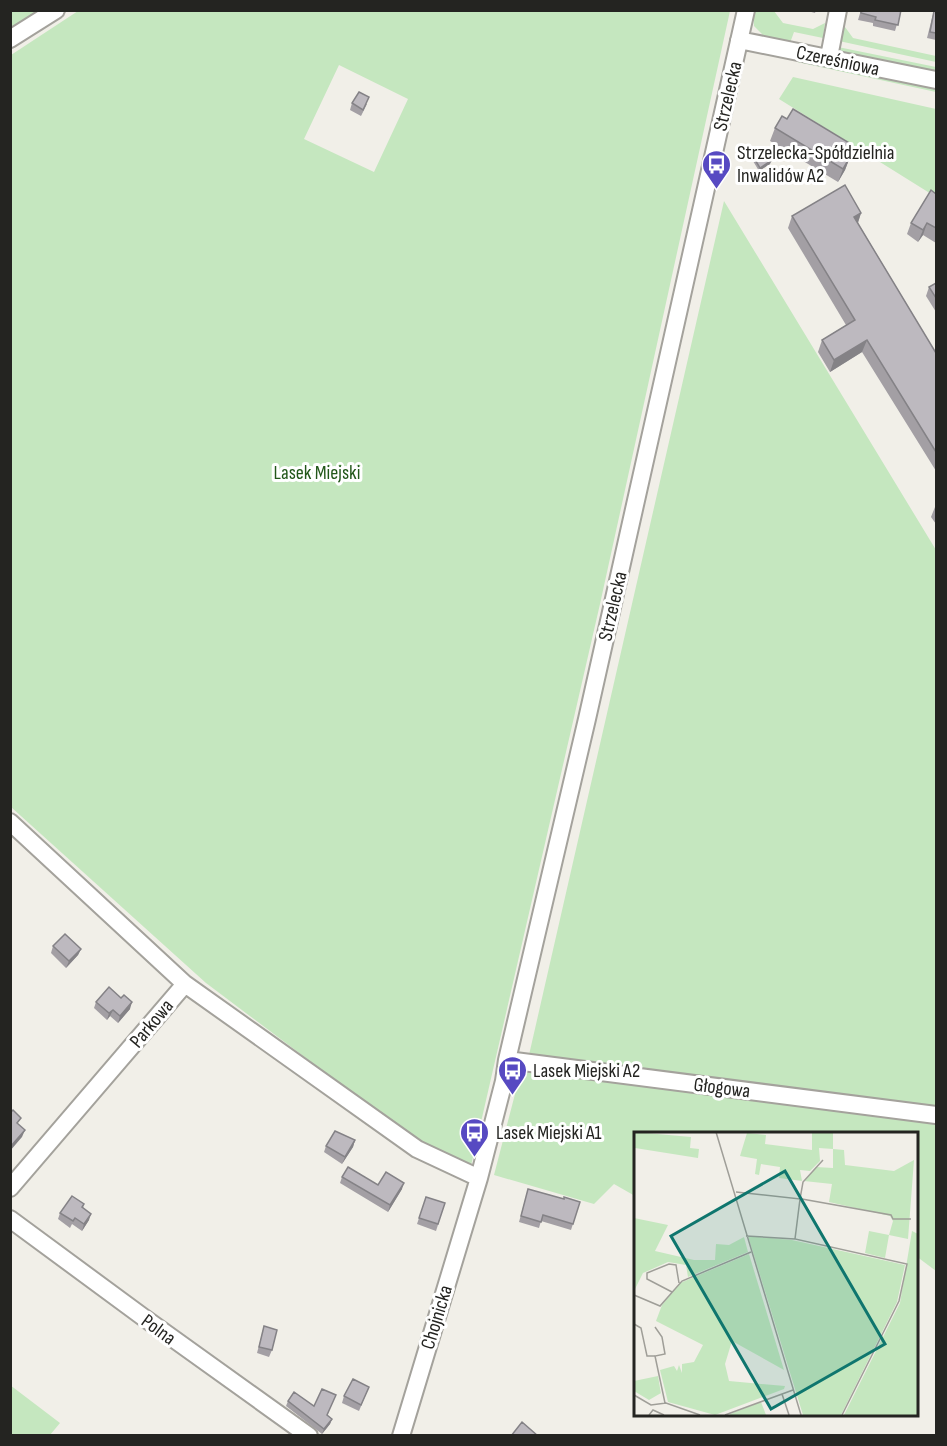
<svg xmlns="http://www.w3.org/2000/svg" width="947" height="1446" font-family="'Sofia Sans Condensed',sans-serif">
<rect width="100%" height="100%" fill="#f1efe8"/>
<!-- green -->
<path fill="#c5e7bf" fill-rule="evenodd" d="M11,11H39L11,29Z
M78,11H730L600,604L470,1170L420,1144L206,983L11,807V55ZM339,65L408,99L374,172L304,139Z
M753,11H774L783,23L813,29L825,23L823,38L794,32L790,43L764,36L754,26Z
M845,27L853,38L936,56V62L839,41L842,29Z
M838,47L936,67V73L847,55L840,51Z
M796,59L936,89V92L797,62Z
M793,77L936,109V197L779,99Z
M724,201L936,550V1110L529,1055Z
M521,1071L936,1124V1271L916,1256V1134H635V1196L614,1184L594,1204L494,1175Z
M10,1385L60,1423L50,1435H11Z"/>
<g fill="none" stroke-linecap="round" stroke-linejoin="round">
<defs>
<path id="minor" d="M10,39L56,10
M739,40L936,80
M829,57L838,10
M10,822L185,984L10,1188
M185,984L417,1149L479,1178
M507,1060L936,1115
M10,1219L143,1317L309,1436
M401,1436L479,1178L504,1081L507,1060L587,719L746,10"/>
</defs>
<!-- minor casing -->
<use href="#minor" stroke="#a4a29c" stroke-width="20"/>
<!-- minor -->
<use href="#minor" stroke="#fff" stroke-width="16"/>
</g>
<!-- wall -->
<path fill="#a39fa4" d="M804,10H816L815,13Z
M861,10H901L895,31L873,26V23L858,20Z
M936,10V40L927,38L932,18L934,11Z
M352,103L367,104L361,116L350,110Z
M775,128L850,157L845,170L838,182L770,141Z
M754,158L770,164L759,171L753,161Z
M936,194V243L923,235L918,242L907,234L911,223Z
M861,213L858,223L936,353V471L862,352L830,372L818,352L822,340L846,325L788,228L792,216Z
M936,283V312L926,296L929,287Z
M936,506V524L931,517L935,507Z
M53,946L81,949L78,955L66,968L51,953Z
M96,1002L130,1009L118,1023L110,1016L107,1020L94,1008Z
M355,1140L353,1147L342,1164L324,1152L326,1146Z
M342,1177L378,1185L402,1189L388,1212L340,1183Z
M528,1189L564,1199L580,1202L571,1230L541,1221L539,1228L519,1222Z
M426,1197L445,1203L436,1231L417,1224Z
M84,1204L83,1208L89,1220L82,1231L72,1224L70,1228L58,1219L60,1213Z
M264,1326L272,1350L269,1357L257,1353Z
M369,1387L359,1411L342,1403L344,1396Z
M288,1401L327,1415L332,1419L330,1424L322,1434L286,1406Z"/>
<!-- shaded-wall -->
<path fill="#848286" d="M850,157L845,170L838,182L843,169Z
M772,160L770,164L759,171L760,168Z
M861,213L857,225L854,217Z
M927,223L923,235L918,242L923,230Z
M867,340L862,352L830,372L834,360Z
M81,949L78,955L66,968L69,961Z
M132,1002L130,1009L118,1023L120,1016Z
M113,1010L110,1016L107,1020L109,1013Z
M25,1130L22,1137L10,1151L11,1146Z
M355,1140L353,1147L342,1164L345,1157Z
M404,1183L402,1189L388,1212L390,1205Z
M91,1214L89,1220L82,1231L84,1224Z
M332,1419L330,1424L322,1434L324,1429Z"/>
<!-- building -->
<path fill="#bdb9bf" stroke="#848286" stroke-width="1.5" d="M861,10H901L898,25L875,20L876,17L861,13Z
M934,11H936V33L930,32Z
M359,92L369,97L363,110L352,103Z
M793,109L851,144L845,155L850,157L843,169L775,128L782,116L787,119Z
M766,151L772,160L760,168L754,158Z
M845,185L861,213L854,217L936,353V452L867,340L834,360L822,340L855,320L792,216Z
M931,190L936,194V228L927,223L923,230L911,223Z
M936,283V298L929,287Z
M65,934L81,949L69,961L53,946Z
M109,987L121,998L124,995L132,1002L120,1016L113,1010L109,1013L96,1002Z
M13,1110L21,1118L17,1123L25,1130L11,1146L10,1113Z
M335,1131L355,1140L345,1157L326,1146Z
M348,1167L378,1185L386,1172L404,1183L390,1205L342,1177Z
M528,1189L564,1199V1197L580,1202L573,1224L543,1215L541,1222L521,1216Z
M72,1196L84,1204L82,1207L91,1214L84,1224L75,1218L73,1221L60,1213Z
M426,1197L445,1203L438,1224L419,1218Z
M264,1326L277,1330L272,1350L259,1347Z
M353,1379L369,1387L361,1405L344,1396Z
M322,1389L336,1395L327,1415L332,1419L324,1429L288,1401L294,1392L314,1406Z
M522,1422L538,1436H511Z"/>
<!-- icons -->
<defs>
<symbol id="bus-pin" viewBox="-11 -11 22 30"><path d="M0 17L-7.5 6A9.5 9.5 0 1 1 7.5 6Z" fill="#574ac2" stroke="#fff"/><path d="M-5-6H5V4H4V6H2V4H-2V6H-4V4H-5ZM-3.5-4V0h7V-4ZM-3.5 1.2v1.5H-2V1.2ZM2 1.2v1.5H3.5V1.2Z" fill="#fff"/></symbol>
</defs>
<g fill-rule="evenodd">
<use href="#bus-pin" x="700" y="148" width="33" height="45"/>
<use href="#bus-pin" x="496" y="1054" width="33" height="45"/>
<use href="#bus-pin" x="458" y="1116" width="33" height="45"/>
</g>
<g text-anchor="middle" stroke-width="6" stroke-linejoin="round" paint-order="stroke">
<!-- street labels -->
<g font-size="20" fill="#242421" stroke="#fff">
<text transform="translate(838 60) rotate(12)" y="7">Czereśniowa</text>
<text transform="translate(727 96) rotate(-77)" y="7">Strzelecka</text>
<text transform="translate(612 606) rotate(-77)" y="7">Strzelecka</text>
<text transform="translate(151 1023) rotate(-50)" y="7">Parkowa</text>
<text transform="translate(722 1087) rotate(7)" y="7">Głogowa</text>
<text transform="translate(436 1317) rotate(-73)" y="7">Chojnicka</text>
<text transform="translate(159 1329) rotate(36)" y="7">Polna</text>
</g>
<!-- poi labels -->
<g font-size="20" fill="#242421" stroke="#fff" text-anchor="start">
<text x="737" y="159">Strzelecka-Spółdzielnia<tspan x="737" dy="23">Inwalidów A2</tspan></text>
<text x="533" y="1077">Lasek Miejski A2</text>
<text x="496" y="1139">Lasek Miejski A1</text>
</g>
<!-- park labels -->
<g font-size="20" fill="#225719" stroke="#fff">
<text x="317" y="479">Lasek Miejski</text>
</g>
</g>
<!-- overview -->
<g transform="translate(634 1132)">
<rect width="284" height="284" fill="#f1efe8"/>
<path d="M1,0L57,5L56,16L65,17L64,26L1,16L0,24ZM178,0H199V17L210,18L211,33L260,39L280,28L274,107L255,103L251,126L231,121L235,99L255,103L259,89L256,84L195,70L198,52L170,49L182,35L199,36V17L185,16L186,29L176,39L166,38L168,49L145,46L146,35L127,32L125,43L121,42L123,27L106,24L113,1L132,3L131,12L178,18ZM0,86L34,93L21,119L60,128H81L82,112L95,113L110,105L114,120L54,145L52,133L34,130L9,141L0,159ZM278,99L284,102L283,283H210L266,171ZM114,104L158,108L271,133L263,170L207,283H169ZM115,122L150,238L98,209L91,232L95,249L151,254L150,257L81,283L34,270L26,238L40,234L43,239L45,233L48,241V232L60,230L69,213L22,189L28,173L46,151ZM24,244L28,268L27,261L15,268L0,259V249ZM127,270L132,283H96V282Z" fill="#c5e7bf"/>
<path fill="none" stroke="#9f9e98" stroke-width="1.5" d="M82,0L167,283M102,60L166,67L169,50L189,28M166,67L161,107L273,132L265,169L208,283M168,67L257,83L259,87H277M112,104L161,107M38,160L13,147V141L35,132L42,133L45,151M0,163L26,174L48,149L117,120M0,192L7,196L13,224H21M21,195L28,205L31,222L21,224L31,271M148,262L155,283M0,263L17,273L32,271L66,283M15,283L19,278L30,283M91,283L159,258"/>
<path fill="#0f766e" fill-opacity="0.15" stroke="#0f766e" stroke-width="3" d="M151,39L251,212L137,277L37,104Z"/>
<rect width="284" height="284" fill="none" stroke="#242421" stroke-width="3"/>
</g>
<!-- border -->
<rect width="947" height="1446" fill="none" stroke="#242421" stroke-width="24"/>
</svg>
